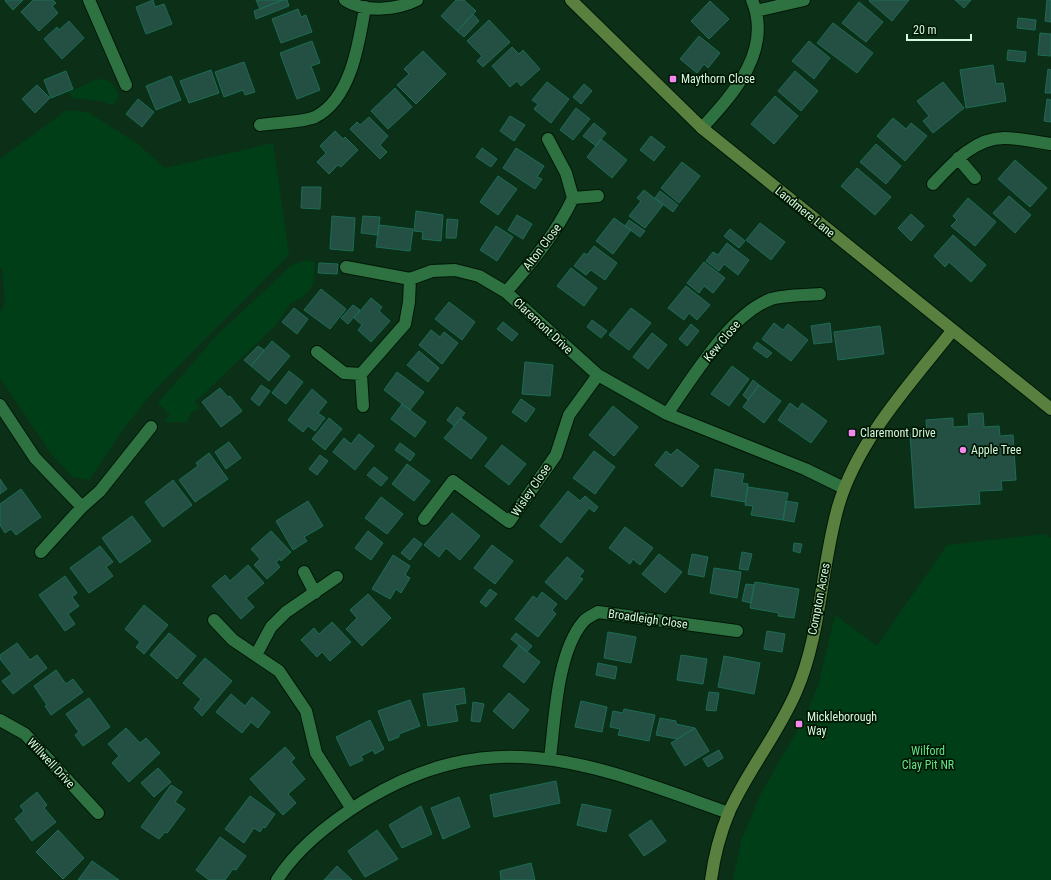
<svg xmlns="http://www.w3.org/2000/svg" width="1051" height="880" font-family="'Roboto Condensed',sans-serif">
<rect width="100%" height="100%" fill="#0b3017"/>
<!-- green -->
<path fill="#003e18" d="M97,79C111,80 114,83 119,96L113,106L101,101L72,98L69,92Z
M67,110L88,112L139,145L165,168L273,143L289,255L151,394L122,431L89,480L73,477L53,456L0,378V314L5,301L2,269L0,267V159Z
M306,260L315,262L313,285L304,296L290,304L275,326L195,402L200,408L191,413L187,422H164L170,415L158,403L217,335L292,265Z
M1046,534L1051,538V880H733L741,841L760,795L804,719L818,686L835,615L877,646L947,545Z"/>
<!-- building -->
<path fill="#235042" stroke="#1d6c56" d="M6,0H23L13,10L5,1Z
M33,0H53L56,3L52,6L58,13L39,31L21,12Z
M153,0L155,7L164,4L172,24L146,34L136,7Z
M256,0H283L260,9Z
M283,0H287L289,6L256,19L254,11Z
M456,0H464L476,11L457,31L441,16Z
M870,0H909L892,21L869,1Z
M955,0H971L964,8Z
M1047,0H1051V22L1045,21Z
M710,1L729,19L709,39L691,21Z
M859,2L883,22L866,42L842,23Z
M298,9L301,17L306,15L312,32L281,43L272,19Z
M473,14L479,21L464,37L457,31Z
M1018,18L1036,20L1035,30L1017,28Z
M489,20L510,42L483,67L477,61L482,56L467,41Z
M69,21L84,38L62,59L44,39L57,27L59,30Z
M833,23L873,53L857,73L817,43Z
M1040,33L1051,34V56L1038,55Z
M699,36L720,53L708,68L704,64L697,73L680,59Z
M312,41L320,63L311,66L320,90L297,99L280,53Z
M809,41L830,58L814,79L792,61Z
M512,47L519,54L523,50L540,69L521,86L517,81L510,87L492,66Z
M1008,50L1026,52L1025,62L1007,60Z
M423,51L446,74L416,104L397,85L409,74L404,69Z
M244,62L255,92L245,95L243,90L224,97L215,72Z
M993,65L996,84L1003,83L1006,101L966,108L960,70Z
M1048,69L1051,70V93H1045Z
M211,70L219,93L189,103L180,81Z
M66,71L73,89L51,98L44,80Z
M795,71L818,91L801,111L778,91Z
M171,76L181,100L156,110L146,86Z
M547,82L569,99L551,123L534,109L538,104L532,100Z
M943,82L964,108L933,133L923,121L929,116L917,101Z
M584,84L592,91L581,104L573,97Z
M37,85L50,98L35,113L22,99Z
M395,88L412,107L388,129L371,111Z
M775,96L798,116L774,144L751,124Z
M138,99L154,112L142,127L126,114Z
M1047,99L1051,100V122L1044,121Z
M576,108L590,119L573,140L560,130Z
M510,116L525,125L514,141L500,131Z
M369,117L388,136L380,145L387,152L380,159L350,129L357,122L360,125Z
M893,118L906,129L911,123L927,136L905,161L877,136Z
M594,123L606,133L596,146L583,136Z
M335,131L343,139L345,137L358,150L341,167L338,165L329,174L317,162L326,153L320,146Z
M651,136L665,147L654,161L640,150Z
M601,139L627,160L612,178L587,157Z
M876,144L901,166L886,184L860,162Z
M482,148L497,159L491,167L476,157Z
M516,148L544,166L537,177L542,179L535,189L503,168Z
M1015,160L1047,188L1030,207L998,179Z
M682,162L700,176L679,203L661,188Z
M857,168L891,197L875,215L841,186Z
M498,176L517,189L498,215L480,202Z
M302,187H321L320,209L301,208Z
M644,190L663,205L645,228L629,216L641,201L637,198Z
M660,191L678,205L673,212L655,198Z
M1009,196L1031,215L1015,233L993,213Z
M968,198L996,222L975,246L951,226L957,220L953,216Z
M416,211L443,215L441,241L422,239L423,232L414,231Z
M911,214L924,226L911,241L898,228Z
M517,215L532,224L523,239L508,230Z
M332,216L355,218L353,251L330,249Z
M363,216L380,217L378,235L361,233Z
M614,218L631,230L613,254L596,241Z
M447,219L458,220L456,238H446Z
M629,220L645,231L640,237L625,226Z
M760,223L785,242L771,260L746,240Z
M379,225L413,229L410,251L376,247Z
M496,226L513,237L497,261L480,250Z
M730,229L745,241L739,248L724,236Z
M953,235L986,265L971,282L949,262L945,267L934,256Z
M727,243L749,260L738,275L724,264L719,271L706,261L713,252L718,255Z
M594,246L617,263L605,280L591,270L586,275L574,266L584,253L587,255Z
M704,262L725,278L713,293L704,286L699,293L687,283Z
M319,263L338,264L337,274L318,273Z
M571,268L597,288L584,306L557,286Z
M686,286L710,305L697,320L689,313L684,320L668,308Z
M321,289L346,309L330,329L304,310Z
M371,298L382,307L379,311L390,321L371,342L358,330L362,325L354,318Z
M449,302L475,322L462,340L435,319Z
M353,305L360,310L348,324L341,318Z
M294,308L308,319L297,334L282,322Z
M631,308L651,323L629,350L609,335Z
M592,320L607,331L601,338L587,327Z
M503,322L518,334L512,341L497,329Z
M774,323L783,330L788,324L808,340L791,361L762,339Z
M830,323L832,342L814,344L811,326Z
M691,324L699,331L687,346L679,339Z
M880,326L884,354L838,360L834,332Z
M431,330L440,337L444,332L458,343L442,364L419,345Z
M652,333L667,345L648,369L633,357Z
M272,341L290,356L269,381L251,366Z
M757,342L772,353L767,358L753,348Z
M258,346L264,350L251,366L244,360Z
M419,351L439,368L428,382L407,365Z
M525,362L553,365L550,396L522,394Z
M732,366L749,379L729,406L711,394Z
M289,371L303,382L286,404L272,393Z
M397,372L424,392L410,410L384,390Z
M753,380L759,385L748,400L743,395Z
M261,385L270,391L259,406L251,399Z
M759,385L781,401L764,423L743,407Z
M220,388L228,397L230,396L242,411L221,427L202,402Z
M312,389L327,402L318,413L325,418L315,431L308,426L303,432L288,420Z
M521,399L535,409L526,422L512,412Z
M790,403L798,409L802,403L827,421L811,443L778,420Z
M402,404L426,422L415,437L391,419Z
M613,406L638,427L614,456L589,435Z
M457,407L465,413L454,426L447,420Z
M983,413L984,427L999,426L1000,436L1013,435L1016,480L1001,481L1002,490L979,491L980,504L915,508L910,434L927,433L926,420L953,418V427L969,426L968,414Z
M329,418L342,429L325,450L312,439Z
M461,418L487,438L471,459L444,438Z
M359,434L374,446L355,470L333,452L344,438L351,444Z
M229,442L241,458L226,469L215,452Z
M400,443L415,454L410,461L395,450Z
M502,445L526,464L509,485L485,466Z
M677,449L699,466L682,487L655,465L666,451L671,455Z
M594,451L615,467L595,494L573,478Z
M209,453L228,479L195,502L179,480L198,466L196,463Z
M320,455L328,461L317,475L309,469Z
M407,464L430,481L414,501L392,484Z
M374,467L388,478L381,486L367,475Z
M715,469L744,474L742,483L748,484L745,502L711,496Z
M0,479L7,489L0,494Z
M173,480L192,505L163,527L145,502Z
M748,487L788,493L783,520L751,515L753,506L745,505Z
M21,489L41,517L16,535L11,529L5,533L0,525V504Z
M568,491L580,501L585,496L598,507L594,512L589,508L561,543L540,526Z
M381,497L403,514L387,534L365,518Z
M308,501L323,526L304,537L307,541L293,550L276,521Z
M786,501L798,503L794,522L783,520Z
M452,513L480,536L460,560L446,548L439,557L424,545Z
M132,516L151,541L120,563L102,538Z
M625,527L653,548L640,565L633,559L630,564L609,548Z
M271,531L291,552L281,561L280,559L276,562L280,567L267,579L254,565L260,559L251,549Z
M368,531L383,543L371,560L355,548Z
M414,538L422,544L410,560L401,553Z
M794,543L802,544L800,553L793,551Z
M492,545L513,561L495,584L474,568Z
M100,546L113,562L106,567L113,576L89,593L70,568Z
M742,552L752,554L748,570L739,569Z
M659,554L682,572L665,593L642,574Z
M692,554L708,557L704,577L688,574Z
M393,555L410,566L405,575L410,578L401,593L396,589L390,599L372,589Z
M567,557L584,571L579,577L583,579L566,600L545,582Z
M248,565L264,583L246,598L254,607L241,619L212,586L225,575L230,581Z
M714,568L741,572L737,598L710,593Z
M65,576L77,593L72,597L79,606L68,614L75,624L65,631L39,595Z
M755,582L799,589L794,618L778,616L779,613L750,608Z
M746,584L754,585L751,603L742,601Z
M490,589L497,594L486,607L480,602Z
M542,592L557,604L552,610L556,614L538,637L515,619L533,596L537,599Z
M368,594L391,618L362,646L346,629L357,618L350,610Z
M144,605L168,625L144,654L136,647L140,642L125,629Z
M332,622L351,642L330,661L322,652L317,657L301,640L314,628L319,634Z
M767,631L785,634L782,652L764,649Z
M608,632L636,637L631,663L604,658Z
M169,633L196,656L177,679L150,655Z
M516,633L532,646L527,652L511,639Z
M17,643L30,660L37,655L47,668L13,694L2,681L12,674L0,659V655Z
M519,645L540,662L524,683L503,666Z
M681,655L707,659L703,684L677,680Z
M724,656L760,663L754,694L718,687Z
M205,658L232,681L202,716L194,708L201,699L183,683Z
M598,663L617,667L615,679L596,675Z
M56,670L66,684L73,679L83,692L51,715L45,706L47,705L34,686Z
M464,688L466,703L455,705L458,721L428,726L423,694Z
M709,692L719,693L716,711L706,710Z
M509,693L529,710L513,729L493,711Z
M231,694L245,706L252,697L270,712L258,728L251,722L242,733L216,712Z
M89,698L110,727L83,746L75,735L79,732L66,714Z
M410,700L420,726L399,734V737L389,741L378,711Z
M581,701L607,707L602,732L575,727Z
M473,702L484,704L480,722L471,721Z
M624,709L655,715L649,741L618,735L620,729L610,727L613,711L623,713Z
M660,718L676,721V724L695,728L677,739L656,735Z
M370,720L384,749L375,754L373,750L361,756L363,760L350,766L336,737Z
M126,728L140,743L146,738L160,753L129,782L112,763L119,756L108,744Z
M695,728L709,751L685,766L671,743Z
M285,747L295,758L291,762L305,779L288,794L296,803L283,815L250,779Z
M719,750L723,758L708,767L703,759Z
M158,768L171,782L154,797L141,783Z
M556,781L560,803L494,817L490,795Z
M171,785L182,792L175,802L185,809L167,833L165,832L159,839L141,827Z
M37,792L47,805L44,808L56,822L32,841L15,819L24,811L20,806Z
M250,796L275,814L265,828L263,827L260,832L254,828L244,843L225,829Z
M459,797L470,827L443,839L431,808Z
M582,804L611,810L606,832L577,825Z
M421,806L432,834L402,848L389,825Z
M651,820L666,841L644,856L629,835Z
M58,830L84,858L63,879L36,852Z
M377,830L398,859L365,877L348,851Z
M220,837L246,856L236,870L233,869L225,880H209L196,870Z
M92,861L119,880H78Z
M531,863L535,880H501L500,871Z
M337,866L352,880H324Z"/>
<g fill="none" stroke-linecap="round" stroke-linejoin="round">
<defs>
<path id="street" d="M89,0L126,85
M345,0C365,13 397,10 417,0
M756,11L804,0
M260,125C273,123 304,122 315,117C351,99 359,43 365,7
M702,128C734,93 773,50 752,0
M958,158L975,178
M933,184C952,164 974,138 1004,138C1020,138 1036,142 1051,144
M573,198L598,196
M346,267L410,279L432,271L455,270L479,276L506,292L598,375L667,414L805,469L844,488
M506,292C532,262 556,234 573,198L566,173L548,139
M317,352L344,373L361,374L405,324L409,302L410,279
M361,374L363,406
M0,405L35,458L82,507
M667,414C692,379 730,314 771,299C782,295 807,295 820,294
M424,519L453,481L509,522L556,455L569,415L598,375
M41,552L82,507L100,491L151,427
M304,572L315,593
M214,620L233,640L279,671L306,711L316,753L352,809
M256,655L271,627L286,612L337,577
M0,720L25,734L98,813
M550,758C555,718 557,653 583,622C586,618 593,615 598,612L737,631
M277,880C297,848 332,821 364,801C497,720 596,766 729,813"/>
<path id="secondary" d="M571,0L702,128L1051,409
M711,880C714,857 720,834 729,812C748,770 778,734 796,692C821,635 821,567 838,507C857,441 910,384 952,331"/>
</defs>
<!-- street casing -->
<use href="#street" stroke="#021607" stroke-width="14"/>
<!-- secondary casing -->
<use href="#secondary" stroke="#021607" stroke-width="14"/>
<!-- street -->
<use href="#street" stroke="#2d7240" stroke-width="12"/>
<!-- secondary -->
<use href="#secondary" stroke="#59803f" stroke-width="12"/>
</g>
<!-- markers -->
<g fill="#f688ed" stroke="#001704" stroke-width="1.5">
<rect x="669" y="75" width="8" height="8" rx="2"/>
<rect x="848" y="429" width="8" height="8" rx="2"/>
<circle cx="963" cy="450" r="4"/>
<rect x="795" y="720" width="8" height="8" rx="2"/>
</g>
<g text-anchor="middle" stroke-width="3.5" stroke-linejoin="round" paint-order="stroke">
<!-- poi labels -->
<g font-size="12" fill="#d6f8dc" stroke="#001704" text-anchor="start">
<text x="681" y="83">Maythorn Close</text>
<text x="860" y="437">Claremont Drive</text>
<text x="971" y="454">Apple Tree</text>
<text x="807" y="721">Mickleborough<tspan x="807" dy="14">Way</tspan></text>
</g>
<!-- street labels -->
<g font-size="12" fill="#d6f8dc" stroke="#001704">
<text transform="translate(805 212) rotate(39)" y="4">Landmere Lane</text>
<text transform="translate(542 247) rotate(-53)" y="4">Alton Close</text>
<text transform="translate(543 326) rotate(43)" y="4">Claremont Drive</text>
<text transform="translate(722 341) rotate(-50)" y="4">Kew Close</text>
<text transform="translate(531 490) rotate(-56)" y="4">Wisley Close</text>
<text transform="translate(819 599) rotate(-79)" y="4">Compton Acres</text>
<text transform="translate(648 619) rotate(8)" y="4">Broadleigh Close</text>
<text transform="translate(51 763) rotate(47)" y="4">Willwell Drive</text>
</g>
<!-- park labels -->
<g font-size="12" fill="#65e489" stroke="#001704">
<text x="928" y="755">Wilford<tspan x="928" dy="14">Clay Pit NR</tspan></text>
</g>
</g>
<!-- scale -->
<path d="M907 34v6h64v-6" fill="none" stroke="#d6f8dc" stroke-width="2"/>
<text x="913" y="34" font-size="12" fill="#d6f8dc" stroke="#001704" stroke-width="3" paint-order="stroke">20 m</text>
</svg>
